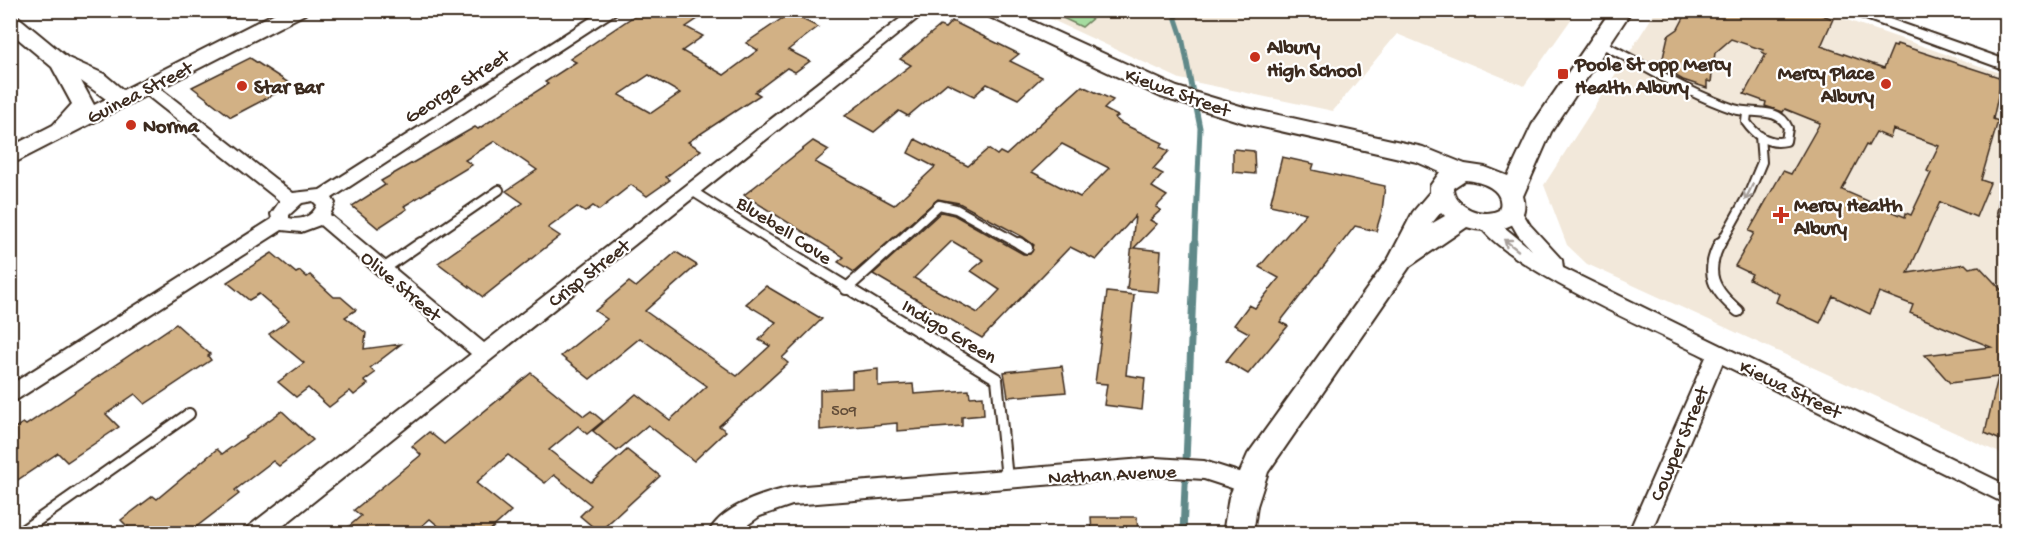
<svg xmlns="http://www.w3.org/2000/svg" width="2017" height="544" font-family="'Gochi Hand',sans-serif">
<rect width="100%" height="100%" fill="#fff"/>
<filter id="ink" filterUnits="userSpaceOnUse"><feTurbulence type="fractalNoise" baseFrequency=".0167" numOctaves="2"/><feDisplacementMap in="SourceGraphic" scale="12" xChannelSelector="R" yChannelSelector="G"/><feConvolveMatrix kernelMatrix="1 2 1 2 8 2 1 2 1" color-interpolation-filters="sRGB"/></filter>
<g filter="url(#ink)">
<!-- built -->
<path fill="#f2e8da" d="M1554,10L1572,18L1524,86L1397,34L1333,111L1180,79L1033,11Z
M1656,11H1821L2006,75V456L1587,264L1567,245L1544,185Z"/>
<!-- green -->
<path fill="#a5dca0" stroke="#70835f" stroke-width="1.5" d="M1048,11H1101L1082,27Z"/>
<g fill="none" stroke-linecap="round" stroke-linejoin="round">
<!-- stream-far1 -->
<path stroke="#608989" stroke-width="5" d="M1173,10L1182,37L1200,128L1195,245"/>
<!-- stream -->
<path stroke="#608989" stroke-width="7" d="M1183,534L1195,243"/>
</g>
<!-- building -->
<path fill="#d2b185" stroke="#3b2a1e" stroke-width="1.5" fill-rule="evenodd" d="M643,10H711L686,27L703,36L682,51L724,75L758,50L746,43L790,13L818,27L788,50L810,61L795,72L787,68L755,92L760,95L688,142L701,150L666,177L670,180L647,196L631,185L599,210L593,206L585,212L577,207L548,228L560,236L483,297L438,263L523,203L506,191L537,170L495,141L465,160L472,165L404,206L407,209L378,228L352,206L385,185L381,181L475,127L478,129L548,84L545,82L576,62L570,59ZM649,75L680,93L651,113L619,95Z
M1688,10H1809L1833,19L1821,46L1884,68L1893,46L1896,47L1897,44L2002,78L1993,119L1998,121L1981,180L1990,183L1976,217L1940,202L1908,273L1965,264L1969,268L1979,266L2007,296V443L1985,433L1998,377L1950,383L1925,355L1991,347L1910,313L1913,305L1879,292L1870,314L1833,296L1820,323L1776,302L1779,294L1749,279L1752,274L1735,266L1754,233L1749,231L1783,171L1791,174L1820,123L1785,109L1783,112L1765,106L1766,102L1744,94L1766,54L1762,52L1763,50L1731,39L1715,53L1711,82L1707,81V88L1683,80L1676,76L1677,73L1665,70L1666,64L1662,62L1668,36L1678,29ZM1893,129L1939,146L1927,171L1931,173L1911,215L1906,213L1905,217L1842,190L1866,145L1868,146L1876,132L1890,138Z
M952,21L1019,54L1010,61L1042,77L1018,99L987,84L974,96L947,83L908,116L899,111L874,132L845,116L911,65L900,59L940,26L945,28Z
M250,58L292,85L231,117L192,87Z
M1082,86L1113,100L1104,109L1118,116L1115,118L1121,123L1163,143L1160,147L1169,151L1153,169L1163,174L1152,187L1167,196L1156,207L1161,210L1150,220L1157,224L1134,248L1161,251L1158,292L1127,289L1135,216L1096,260L1070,247L982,338L873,274L941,212L954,215L1023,254H1030L1034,245L1023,237L959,203L938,199L854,272L838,262L844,257L744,195L813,141L829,150L815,162L894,205L935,167L908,153L915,139L968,166L988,149L997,155L1000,152L1006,155ZM1062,144L1109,168L1080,197L1032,172ZM952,241L984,260L971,271L1000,290L978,313L914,278Z
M1233,149L1254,151L1255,174L1233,172Z
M1282,157L1314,164L1312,170L1385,186L1382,211L1376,231L1355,226L1280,322L1288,326L1248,374L1226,361L1249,333L1234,325L1249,305L1255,308L1279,278L1259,267L1306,213L1270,205Z
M676,252L697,265L645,311L737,376L770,346L759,340L776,322L746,304L766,286L822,319L782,358L788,363L719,426L726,431L694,461L648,425L617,451L593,431L636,394L670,420L707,386L640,338L590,379L561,356L607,319L595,311L629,282L636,287Z
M272,253L296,273L300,271L307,277L310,275L334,297H341L356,310L345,317L366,333L364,349L401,344L370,368L375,373L364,381L368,384L354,395L350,391L329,407L308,388L296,397L278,382L304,363L269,334L289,320L259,294L249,300L227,282Z
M1107,292L1134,295L1126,375L1145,378L1142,410L1104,405L1107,384L1095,383Z
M176,324L210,354L208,356L211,360L145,404L135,394L106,414L119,427L67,462L58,453L10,485V431L23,423L26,425Z
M1062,366L1066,392L1008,397L1004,372Z
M878,369V386L913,384L914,394L969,390L970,397L983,396L984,415L962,417V426L897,431V423L820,430V390L852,388V372Z
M531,373L584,416L591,411L603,421L587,434L578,426L549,450L591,482L627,450L660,476L599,532L580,516L591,505L554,475L545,483L508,455L476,483L511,511L486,534H448L430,519L412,534H340L361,516L354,510L421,455L412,446L429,432L444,444Z
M282,411L313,440L279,466L273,461L235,490L239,494L187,534H135L121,520L153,496L157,499L217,449L222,454Z
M1091,517H1137L1138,534H1092Z"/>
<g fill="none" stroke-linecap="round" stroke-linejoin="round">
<defs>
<path id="lane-far1" d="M1600,43C1645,65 1686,93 1734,109C1752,115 1779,106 1788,128L1786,141C1769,145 1756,136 1746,122L1747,113
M692,191L777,245
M2006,191L2002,213L2006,219
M419,245L499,190
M895,245L939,205L956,209L1021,245
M1720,245L1749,193L1762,162L1760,136"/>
<path id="lane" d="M774,243L997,379L1007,479
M1019,243L1027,248
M1720,243C1704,273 1713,290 1738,311
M382,270L421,243
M846,289L897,243
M18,534L189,414"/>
<path id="street" d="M603,10H621L332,198L335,203L330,215L484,343L911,10H928L273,534H245L248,527L471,354L320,225L301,232L282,230L10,404V385L272,219L271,214L280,201L149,97L147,93L149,89H161L293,193L320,190ZM313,201L317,205C313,216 301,221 289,218V215L302,203Z
M1841,10H1864L2006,60V70Z
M1513,205L1519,207L1530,225L1562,260L1563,268L2006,485V504L1722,364L1650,534H1628L1706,357C1656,332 1503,266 1478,223L1481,218H1493L1532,250L1518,235L1504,211L1507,207Z
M1156,458L1204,461L1254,477L1257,484L1254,491L1247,493L1204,479L1156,476L792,505L760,516L735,534H708C721,506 765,493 792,487Z"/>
<path id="secondary" d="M281,10H308L305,14L10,165V147L53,125L72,104L52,67L10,32V15L17,16L68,58L104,74L123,90ZM81,81L106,99L94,105Z
M980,10H1008L1177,87L1247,108L1423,147L1465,164L1485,167L1508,176L1532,125L1611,10H1632L1551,132L1523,196C1533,230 1488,234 1467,227L1410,266L1268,472L1257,506L1253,534H1223L1229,497L1248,454L1389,258L1413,212L1430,192V186L1440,172L1417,162L1245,123L1161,97L983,14ZM1465,180C1480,181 1507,189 1499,210C1483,219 1454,207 1453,188ZM1441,212L1445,216L1431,224L1432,223Z"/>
</defs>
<!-- lane-far1 casing -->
<use href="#lane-far1" stroke="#3b2a1e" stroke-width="12"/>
<!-- lane casing -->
<use href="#lane" stroke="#3b2a1e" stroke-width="14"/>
<!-- street casing -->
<use href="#street" stroke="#3b2a1e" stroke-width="4"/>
<!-- secondary casing -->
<use href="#secondary" stroke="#3b2a1e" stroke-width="4"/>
<!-- lane-far1 -->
<use href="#lane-far1" stroke="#fff" stroke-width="8"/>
<!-- lane -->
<use href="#lane" stroke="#fff" stroke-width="10"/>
<!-- street -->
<use href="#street" fill="#fff" fill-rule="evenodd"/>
<!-- secondary -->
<use href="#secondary" fill="#fff" fill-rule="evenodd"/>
</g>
<!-- one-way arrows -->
<defs><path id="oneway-shaft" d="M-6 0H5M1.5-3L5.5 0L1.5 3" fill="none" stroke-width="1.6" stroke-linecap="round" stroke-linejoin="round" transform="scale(1.5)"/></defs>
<g stroke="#a79f9a">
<use href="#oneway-shaft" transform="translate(1749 192) rotate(116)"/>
<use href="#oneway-shaft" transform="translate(1511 245) rotate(-142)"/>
</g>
</g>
<!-- markers -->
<g fill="#c8321e" stroke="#fff" stroke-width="2">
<circle cx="1255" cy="57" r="6"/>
<rect x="1557" y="68" width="12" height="12" rx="3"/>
<circle cx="1886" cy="84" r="6"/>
<circle cx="242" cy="86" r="6"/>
<circle cx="131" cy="125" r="6"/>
<path d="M1778 206h6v6h6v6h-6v6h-6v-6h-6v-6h6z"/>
</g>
<g text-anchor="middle" stroke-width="4.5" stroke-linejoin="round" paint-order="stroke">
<!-- number labels -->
<g font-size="16" fill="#614c38">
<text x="844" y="415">509</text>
</g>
<!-- poi labels -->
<g font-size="20" font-weight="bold" fill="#3b2a1e" stroke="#fff" text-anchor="start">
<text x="1267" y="53">Albury<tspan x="1267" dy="23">High School</tspan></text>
<text x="1575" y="70">Poole St opp Mercy<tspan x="1575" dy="23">Health Albury</tspan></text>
<text x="1874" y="79" text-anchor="end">Mercy Place<tspan x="1874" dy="23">Albury</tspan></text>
<text x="254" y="93">Star Bar</text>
<text x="143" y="132">Norma</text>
<text x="1794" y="211">Mercy Health<tspan x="1794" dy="23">Albury</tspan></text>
</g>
<!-- street labels -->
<g font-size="20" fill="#3b2a1e" stroke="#fff">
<text transform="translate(456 85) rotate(-33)" y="7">George Street</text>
<text transform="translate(139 91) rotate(-27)" y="7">Guinea Street</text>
<text transform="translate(1178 91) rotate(20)" y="7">Kiewa Street</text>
<text transform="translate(785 229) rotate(33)" y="7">Bluebell Cove</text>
<text transform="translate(588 272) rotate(-38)" y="7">Crisp Street</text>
<text transform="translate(402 285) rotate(40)" y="7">Olive Street</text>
<text transform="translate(950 330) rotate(31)" y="7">Indigo Green</text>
<text transform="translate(1791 388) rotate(26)" y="7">Kiewa Street</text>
<text transform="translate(1678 443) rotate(-67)" y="7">Cowper Street</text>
<text transform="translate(1112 473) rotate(-3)" y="7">Nathan Avenue</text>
</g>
</g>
<!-- margin -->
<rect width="2017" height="544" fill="none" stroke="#fff" stroke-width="36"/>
<rect x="18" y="18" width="1981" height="508" fill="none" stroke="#3b2a1e" stroke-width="2" filter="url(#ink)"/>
</svg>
